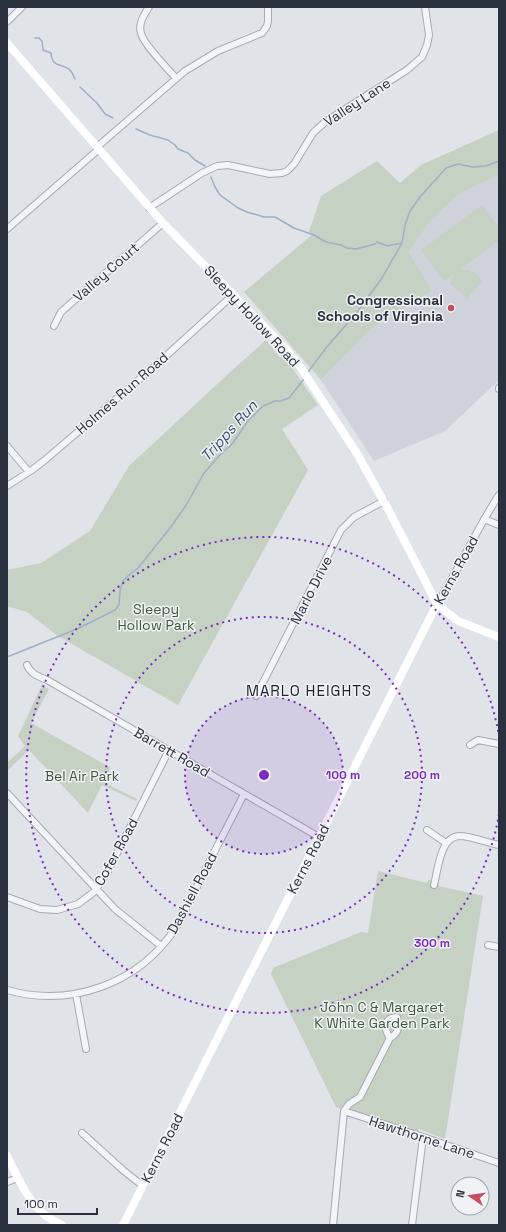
<svg xmlns="http://www.w3.org/2000/svg" width="506" height="1232" font-family="'Space Grotesk',sans-serif">
<rect width="100%" height="100%" fill="#e0e3e8"/>
<!-- built -->
<path fill="#cfd2da" d="M497,176L499,178V380L445,431L374,461L321,380L374,326L432,291L409,252L430,221L459,194Z"/>
<!-- green -->
<path fill="#c5d1c2" d="M499,130V178L497,176L459,194L430,221L409,252L432,291L374,326L321,380L244,292L313,234L309,232L321,196L377,161L400,183L421,165Z
M482,205L499,228V240L460,270C468,269 478,272 482,282L469,296V300H466L464,296L450,284L451,280L455,273L444,281L421,250Z
M266,340L280,358L283,355L318,405L282,429L308,470L178,705L58,636L27,612L7,606V570L41,563L90,531L129,466L227,375Z
M42,685L49,689L31,723L111,768L103,782L137,799L136,801L102,785L88,813L29,750L7,771V763L25,746L18,736Z
M378,871L427,883L428,880L439,883V886L483,896L445,1139L419,1129L418,1137L336,1107L271,974L273,968L361,932L368,933Z"/>
<g fill="none" stroke-linecap="round" stroke-linejoin="round">
<!-- stream -->
<path stroke="#9eb0c6" stroke-width="1.5" d="M35,38H39L42,41L43,50L51,53C52,67 59,63 67,68C72,70 73,75 75,79
M80,87L97,103L105,114L113,118
M136,129L150,135L168,140L175,145L178,149L188,153L195,160L205,166
M211,177L215,187L220,195L238,208L247,212L264,217H275L294,228L314,235L326,242L341,245L347,248L356,249L375,244L377,242L387,246L402,243
M308,372L326,348L358,311L382,278L402,243L405,225L410,211L420,197L446,168L458,164L472,167L486,166L499,161
M7,657L77,629L115,610L119,605L120,591L123,581L130,574L138,568L170,528L185,507L204,473L220,455L233,443L247,422L263,406L275,401H281L289,398L304,379"/>
<defs>
<path id="street" d="M149,7C144,15 138,24 141,33C143,44 168,69 176,78
M7,22L22,7
M97,147L185,71L218,51L262,33L267,26L268,21V7
M149,208L202,173L217,166L228,165L270,174L282,173L287,171L294,164L313,133L325,122L407,70L422,57L427,45L429,35L425,7
M7,229L99,149
M54,326L61,312L163,223
M499,388V389
M7,446L29,472
M7,486L32,470L45,460L156,365L233,295
M484,519L499,525
M437,604C459,569 476,530 499,495
M27,665C31,675 41,677 49,681L319,837
M256,696L341,530L354,517L384,501
M470,745L478,740L499,744
M7,793L115,909L161,946
M427,830L446,843
M434,885C438,870 440,837 459,836C471,836 488,843 499,845
M7,897L40,909L57,910L78,904L94,892L108,871L169,750
M488,945L499,947
M7,990C71,1008 138,984 175,929C185,913 193,895 201,878C215,850 230,822 244,794
M76,994L86,1049
M344,1111L423,1137L499,1163
M82,1133L124,1171L143,1186
M7,1182L18,1178
M333,1225L344,1111L349,1104L360,1097L390,1038C399,1033 399,1027 397,1017C383,1018 384,1029 390,1038
M412,1225L423,1137"/>
</defs>
<!-- street casing -->
<use href="#street" stroke="#a6aab2" stroke-width="8"/>
<!-- street -->
<use href="#street" stroke="#f3f4f7" stroke-width="6"/>
<!-- secondary -->
<path stroke="#fff" stroke-width="8" d="M7,43L163,223L286,349L297,362L356,452L388,509L437,604L458,621L499,637
M7,1156C21,1184 32,1213 62,1225
M123,1225L437,604"/>
</g>
<!-- distance rings -->
<circle cx="264" cy="775" r="79" fill="#7b2cbf" fill-opacity=".12"/>
<g fill="none" stroke="#7b2cbf" stroke-width="2" stroke-dasharray="2 4">
<circle cx="264" cy="775" r="79"/>
<circle cx="264" cy="775" r="158"/>
<path d="M499 814A238 238 0 1 1 499 736"/>
</g>
<!-- markers -->
<circle fill="#c44e5c" stroke="#f0f2f6" stroke-width="1.5" cx="451" cy="308" r="4"/>
<g text-anchor="middle" stroke-width="3" stroke-linejoin="round" paint-order="stroke">
<!-- street labels -->
<g font-size="14" fill="#2a313e" stroke="#f0f2f6">
<text transform="translate(357 102) rotate(-33)" y="5">Valley Lane</text>
<text transform="translate(106 272) rotate(-41)" y="5">Valley Court</text>
<text transform="translate(252 316) rotate(47)" y="5">Sleepy Hollow Road</text>
<text transform="translate(122 393) rotate(-41)" y="5">Holmes Run Road</text>
<text transform="translate(456 570) rotate(-61)" y="5">Kerns Road</text>
<text transform="translate(311 590) rotate(-63)" y="5">Marlo Drive</text>
<text transform="translate(172 752) rotate(30)" y="5">Barrett Road</text>
<text transform="translate(116 852) rotate(-61)" y="5">Cofer Road</text>
<text transform="translate(308 859) rotate(-63)" y="5">Kerns Road</text>
<text transform="translate(192 893) rotate(-62)" y="5">Dashiell Road</text>
<text transform="translate(422 1137) rotate(18)" y="5">Hawthorne Lane</text>
<text transform="translate(162 1148) rotate(-63)" y="5">Kerns Road</text>
</g>
<!-- poi labels -->
<g font-size="14" font-weight="bold" fill="#2a313e" stroke="#f0f2f6" text-anchor="end">
<text x="443" y="305">Congressional<tspan x="443" dy="16">Schools of Virginia</tspan></text>
</g>
<!-- park labels -->
<g font-size="14" fill="#3d5938" stroke="#f0f2f6">
<text x="156" y="614">Sleepy<tspan x="156" dy="16">Hollow Park</tspan></text>
<text x="82" y="781">Bel Air Park</text>
<text x="382" y="1012">John C &amp; Margaret<tspan x="382" dy="16">K White Garden Park</tspan></text>
</g>
<!-- water labels -->
<g font-size="15" font-style="italic" fill="#374e6f" stroke="#f0f2f6">
<text transform="translate(229 431) rotate(-48)" y="5">Tripps Run</text>
</g>
<!-- neighbourhood labels -->
<g font-size="15" letter-spacing="1" fill="#1c222f" stroke="#f0f2f6">
<text x="309" y="696">MARLO HEIGHTS</text>
</g>
</g>
<circle cx="264" cy="775" r="6" fill="#7b2cbf" stroke="#f0f2f6" stroke-width="2"/>
<g font-size="12" text-anchor="middle" font-weight="bold" fill="#7b2cbf" stroke="#f0f2f6" stroke-width="3" stroke-linejoin="round" paint-order="stroke">
<text x="343" y="779">100 m</text>
<text x="422" y="779">200 m</text>
<text x="432" y="947">300 m</text>
</g>
<!-- border -->
<rect width="506" height="1232" fill="none" stroke="#2a313e" stroke-width="16"/>
<!-- north arrow -->
<g transform="translate(470 1196) rotate(283)"><circle r="19" fill="#f0f2f6" stroke="#a1a5ac"/>
<path d="M0-3L7 15L0 10L-7 15Z" fill="#c44e5c"/>
<text y="-6" font-size="11" font-weight="bold" text-anchor="middle" fill="#2a313e">N</text>
</g>
<!-- scale -->
<path d="M18 1208v6h79v-6" fill="none" stroke="#2a313e" stroke-width="2"/>
<text x="24" y="1208" font-size="12" fill="#2a313e" stroke="#f0f2f6" stroke-width="3" paint-order="stroke">100 m</text>
</svg>
